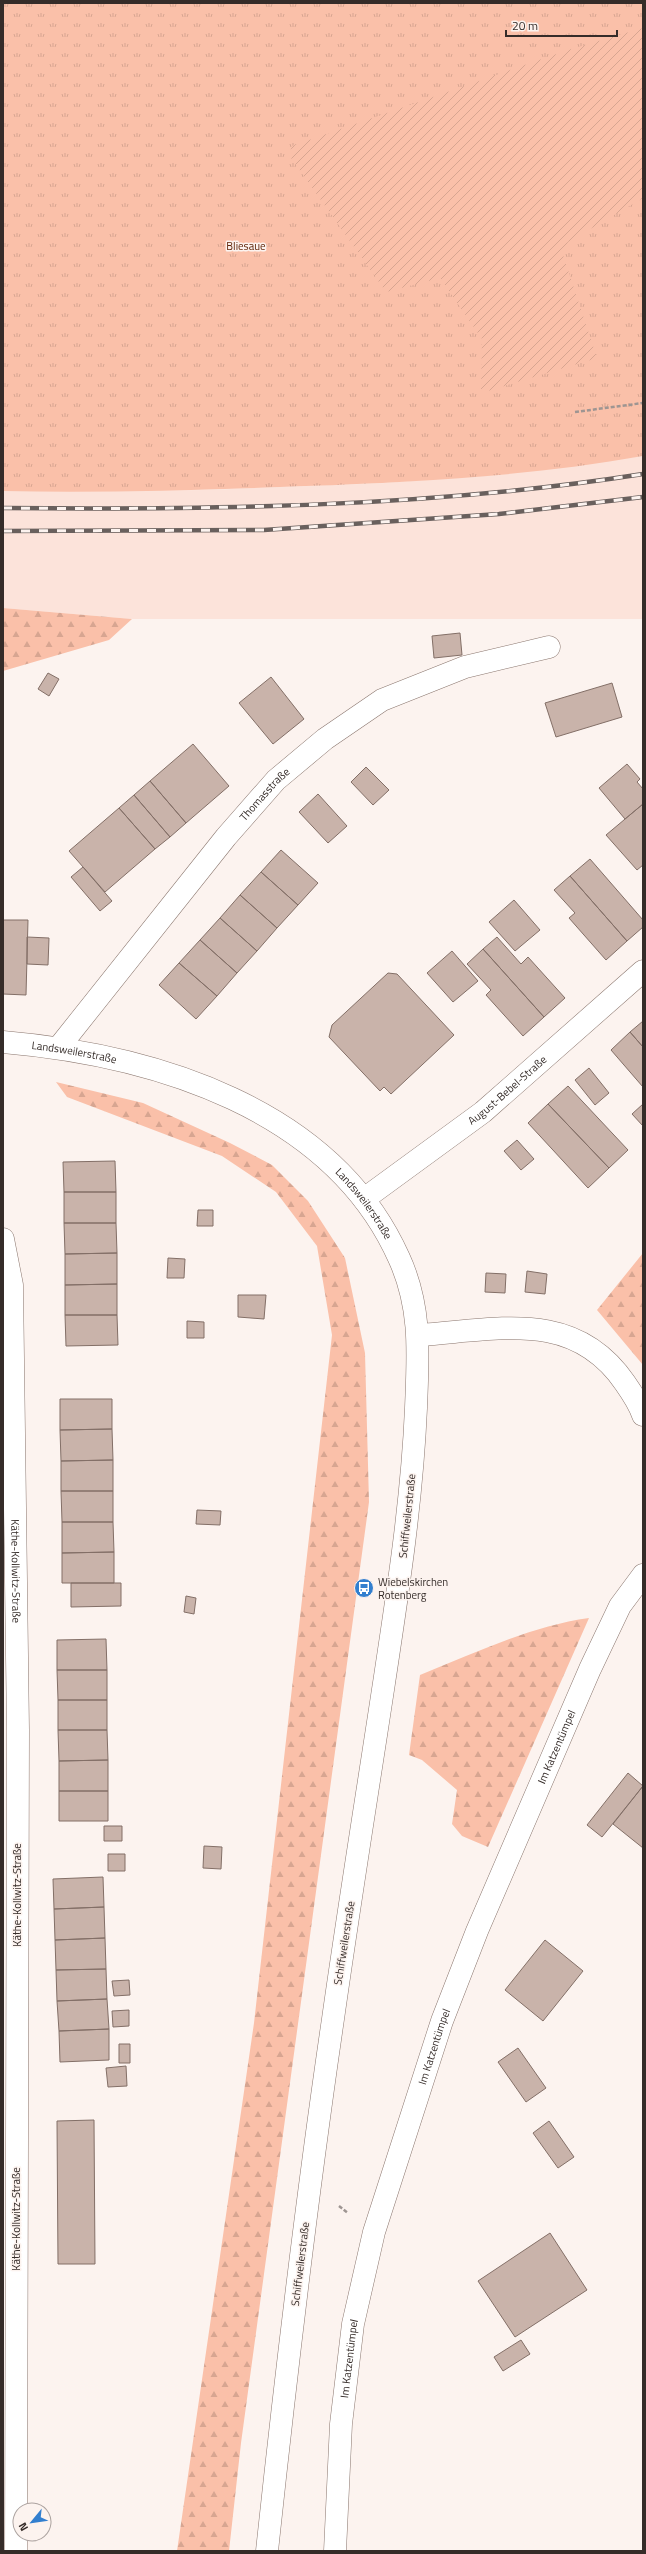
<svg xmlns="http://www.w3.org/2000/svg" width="646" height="2554" font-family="'Titillium Web',sans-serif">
<defs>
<pattern id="forest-firs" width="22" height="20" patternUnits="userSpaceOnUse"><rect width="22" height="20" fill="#fac0a9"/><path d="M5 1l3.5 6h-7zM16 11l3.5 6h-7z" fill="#d7a591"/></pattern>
<pattern id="park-tufts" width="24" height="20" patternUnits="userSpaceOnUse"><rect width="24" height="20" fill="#fac0a9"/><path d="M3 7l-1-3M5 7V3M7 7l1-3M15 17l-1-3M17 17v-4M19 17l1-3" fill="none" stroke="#d7a591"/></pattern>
<pattern id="garden-furrows" width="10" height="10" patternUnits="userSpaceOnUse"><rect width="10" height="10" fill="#fac0a9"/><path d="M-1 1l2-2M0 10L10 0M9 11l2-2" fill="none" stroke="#d7a591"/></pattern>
</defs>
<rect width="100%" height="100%" fill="#fcf3ef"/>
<!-- built -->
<path fill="#fce3da" d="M643,456V619H132L3,608V491L206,490L385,483L500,474Z"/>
<!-- forest -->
<path fill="url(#forest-firs)" d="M3,608L132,619L109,640L3,671Z
M56,1082L143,1103L230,1143L272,1165L308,1201L345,1258L365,1353L369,1502L241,2443L229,2551H177L254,2023L332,1335L317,1246L276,1192L222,1156L67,1097Z
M643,1253V1365L597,1310Z
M589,1618L488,1847L462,1836L452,1824L457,1790L422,1760L409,1755L420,1675C475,1653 531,1626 589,1618Z"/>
<!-- park -->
<path fill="url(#park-tufts)" d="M3,3H643V456C532,476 418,482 306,486C205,490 104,493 3,491Z"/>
<!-- garden -->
<path fill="url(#garden-furrows)" d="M643,28V198L568,242L563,255L597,358L481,393L482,339L440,278L386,292L289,155L292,146L568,50Z"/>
<!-- building -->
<path fill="#c9b3aa" stroke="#836f67" d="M460,633L462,655L434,658L432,636Z
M48,673L59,679L49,696L38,689Z
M271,677L304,719L273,744L239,703Z
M612,683L622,717L556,737L545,703Z
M193,744L229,786L186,823L150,781Z
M627,764L640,779L637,782L643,789V804L625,819L599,788Z
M366,767L389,790L373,805L351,782Z
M150,781L186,823L170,837L134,795Z
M318,794L347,826L328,843L299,812Z
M134,795L170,837L155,849L119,808Z
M643,804V865L637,870L606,835Z
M119,808L155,849L105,892L69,851Z
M281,850L318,883L298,905L261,872Z
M590,859L643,920V927L627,941L570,876Z
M83,867L112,901L100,911L71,877Z
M261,872L298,905L277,928L240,895Z
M570,876L627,941L606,960L569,918L575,913L554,890Z
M240,895L277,928L257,951L220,918Z
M514,900L540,930L515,951L489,922Z
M220,918L257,951L237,973L200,940Z
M3,920H28L26,995L3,994Z
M27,937L49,938L48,965L27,964Z
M497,937L521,964L528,957L565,998L544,1017L483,949Z
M200,940L237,973L217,996L179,963Z
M483,949L544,1017L523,1036L486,995L491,990L467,964Z
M452,951L478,981L453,1002L427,973Z
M179,963L217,996L196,1019L159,985Z
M388,973L397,974L454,1035L391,1094L384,1087L380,1091L329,1037L332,1025Z
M643,1021V1047L630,1032Z
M630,1032L643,1047V1087L611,1050Z
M589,1068L609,1093L595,1105L575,1080Z
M568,1086L628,1150L609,1168L548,1104Z
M548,1104L609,1168L588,1188L528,1123Z
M643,1104V1126L632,1114Z
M517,1140L534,1159L521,1170L504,1151Z
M115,1161L116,1192H64L63,1162Z
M64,1192H116V1223H64Z
M198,1210H213V1226H197Z
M64,1223H116L117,1253L65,1254Z
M117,1253V1284L65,1285V1254Z
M168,1258L185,1259L184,1278H167Z
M527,1271L547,1274L545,1294L525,1292Z
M486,1273L506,1274L505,1293L485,1292Z
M117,1284V1315H65V1285Z
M238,1295H266L264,1319L238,1317Z
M65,1315H117L118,1345L66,1346Z
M187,1321L204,1322V1338H187Z
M60,1399H112V1429L60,1430Z
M112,1429L113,1460L61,1461L60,1430Z
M113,1460V1491H61V1461Z
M61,1491H113V1522H62Z
M197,1510L221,1511L220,1525L196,1524Z
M62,1522H113L114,1552L62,1553Z
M114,1552V1583H62V1553Z
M71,1583H121V1606L71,1607Z
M186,1596L196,1598L194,1614L184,1612Z
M106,1639L107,1670H57V1640Z
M57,1670H107V1700H58Z
M58,1700H107V1730H58Z
M58,1730H107L108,1760L59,1761Z
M108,1760V1791H59V1761Z
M628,1773L643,1786L602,1837L587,1825Z
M643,1786V1848L613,1824Z
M59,1791H108V1821H59Z
M104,1826H122V1841H104Z
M204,1846L222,1847L221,1869L203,1868Z
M108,1854H125V1871H108Z
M103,1877L104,1907L54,1909L53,1879Z
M104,1907L105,1938L55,1940L54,1909Z
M105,1938L106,1969L56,1970L55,1940Z
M545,1940L583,1971L543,2021L505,1990Z
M106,1969L107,1999L57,2001L56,1970Z
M129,1980L130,1995L114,1996L112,1981Z
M107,1999L109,2029L59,2031L57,2001Z
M129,2010V2026L113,2027L112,2011Z
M109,2029V2060L60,2062L59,2031Z
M119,2044H130V2063H119Z
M518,2048L546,2088L526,2102L498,2062Z
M126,2066L127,2086L108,2087L106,2068Z
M94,2120L95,2264H58L57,2121Z
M549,2121L574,2157L558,2168L533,2133Z
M550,2233L587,2290L515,2337L478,2281Z
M521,2340L530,2354L503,2371L494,2357Z"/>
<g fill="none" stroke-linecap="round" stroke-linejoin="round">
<defs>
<g id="minor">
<path id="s1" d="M59,1047L226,837L276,780L325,739L382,700L465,667L549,647"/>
<path id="s2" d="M364,1199L483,1112L643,971"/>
<path id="s3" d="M3,1239L12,1285L18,1730L16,2551"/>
<path d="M419,1335C496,1330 574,1308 625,1383C632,1393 639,1403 643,1415"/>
<path id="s4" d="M335,2551L341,2424L353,2324L374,2232L442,2021L477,1931L590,1669L620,1606L643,1575"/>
</g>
<g id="tertiary">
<path id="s5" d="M3,1042C154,1055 332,1108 399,1258C422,1308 418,1355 416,1408C412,1500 398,1591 384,1683C367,1795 349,1906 333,2019C307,2196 286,2373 267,2551"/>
</g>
</defs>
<!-- minor casing -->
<use href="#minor" stroke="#8a766e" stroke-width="23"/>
<!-- tertiary casing -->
<use href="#tertiary" stroke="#8a766e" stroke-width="23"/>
<!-- path -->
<path stroke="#9e9592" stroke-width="2.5" stroke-dasharray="4 2" stroke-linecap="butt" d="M575,412L643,403
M339,2206L348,2213"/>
<!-- minor -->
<use href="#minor" stroke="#fff" stroke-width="22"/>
<!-- tertiary -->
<use href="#tertiary" stroke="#fff" stroke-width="22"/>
<defs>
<path id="rail" d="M3,508C216,510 432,507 643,474
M3,531L264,530L499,514L643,497"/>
</defs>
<!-- rail casing -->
<use href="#rail" stroke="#69605d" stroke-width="4.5"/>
<!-- rail -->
<use href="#rail" stroke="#fcf3ef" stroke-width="3" stroke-dasharray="9" stroke-linecap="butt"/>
</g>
<!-- icons -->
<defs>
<symbol id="bus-disc" viewBox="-11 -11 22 22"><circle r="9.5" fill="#327fcf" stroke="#fcf3ef"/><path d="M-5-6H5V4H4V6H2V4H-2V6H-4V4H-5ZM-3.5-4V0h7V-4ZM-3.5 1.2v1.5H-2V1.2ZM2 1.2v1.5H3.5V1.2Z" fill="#fff"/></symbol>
</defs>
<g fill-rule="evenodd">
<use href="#bus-disc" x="353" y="1577" width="22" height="22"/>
</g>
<g text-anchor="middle" stroke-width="3" stroke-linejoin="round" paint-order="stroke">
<!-- park labels -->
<g font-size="11" fill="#5f2307" stroke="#fcf3ef">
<text x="246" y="250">Bliesaue</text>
</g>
<!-- street labels -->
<g font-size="11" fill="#352c29" stroke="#fcf3ef">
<text dy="4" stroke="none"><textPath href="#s1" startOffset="326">Thomasstraße</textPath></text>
<text dy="4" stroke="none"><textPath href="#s5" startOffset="72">Landsweilerstraße</textPath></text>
<text dy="4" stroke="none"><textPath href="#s2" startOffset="180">August-Bebel-Straße</textPath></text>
<text dy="4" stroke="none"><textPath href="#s5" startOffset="408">Landsweilerstraße</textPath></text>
<text transform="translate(407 1516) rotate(-84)" y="4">Schiffweilerstraße</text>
<text dy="4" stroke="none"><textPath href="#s3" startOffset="333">Käthe-Kollwitz-Straße</textPath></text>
<text dy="4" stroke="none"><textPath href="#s4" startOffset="841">Im Katzentümpel</textPath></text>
<text transform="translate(17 1895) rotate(-90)" y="4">Käthe-Kollwitz-Straße</text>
<text transform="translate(344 1943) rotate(-81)" y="4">Schiffweilerstraße</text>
<text dy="4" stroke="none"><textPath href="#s4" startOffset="517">Im Katzentümpel</textPath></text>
<text transform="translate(16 2219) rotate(-90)" y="4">Käthe-Kollwitz-Straße</text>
<text transform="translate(300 2264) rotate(-83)" y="4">Schiffweilerstraße</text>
<text dy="4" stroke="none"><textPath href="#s4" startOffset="193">Im Katzentümpel</textPath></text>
</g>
<!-- poi labels -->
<g font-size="11" fill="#352c29" stroke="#fcf3ef" text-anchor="start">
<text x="378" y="1586">Wiebelskirchen<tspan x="378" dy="13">Rotenberg</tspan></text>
</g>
</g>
<!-- border -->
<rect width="646" height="2554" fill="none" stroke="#352c29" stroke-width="8"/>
<!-- north arrow -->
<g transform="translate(32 2522) rotate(241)"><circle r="19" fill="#fcf3ef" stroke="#aca3a0"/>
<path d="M0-3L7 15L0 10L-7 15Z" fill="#327fcf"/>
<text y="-6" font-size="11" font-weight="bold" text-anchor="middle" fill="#352c29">N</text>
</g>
<!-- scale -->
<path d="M506 30v6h111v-6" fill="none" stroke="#352c29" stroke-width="2"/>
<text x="512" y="30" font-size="12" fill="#352c29" stroke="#fcf3ef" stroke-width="3" paint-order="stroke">20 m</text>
</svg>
